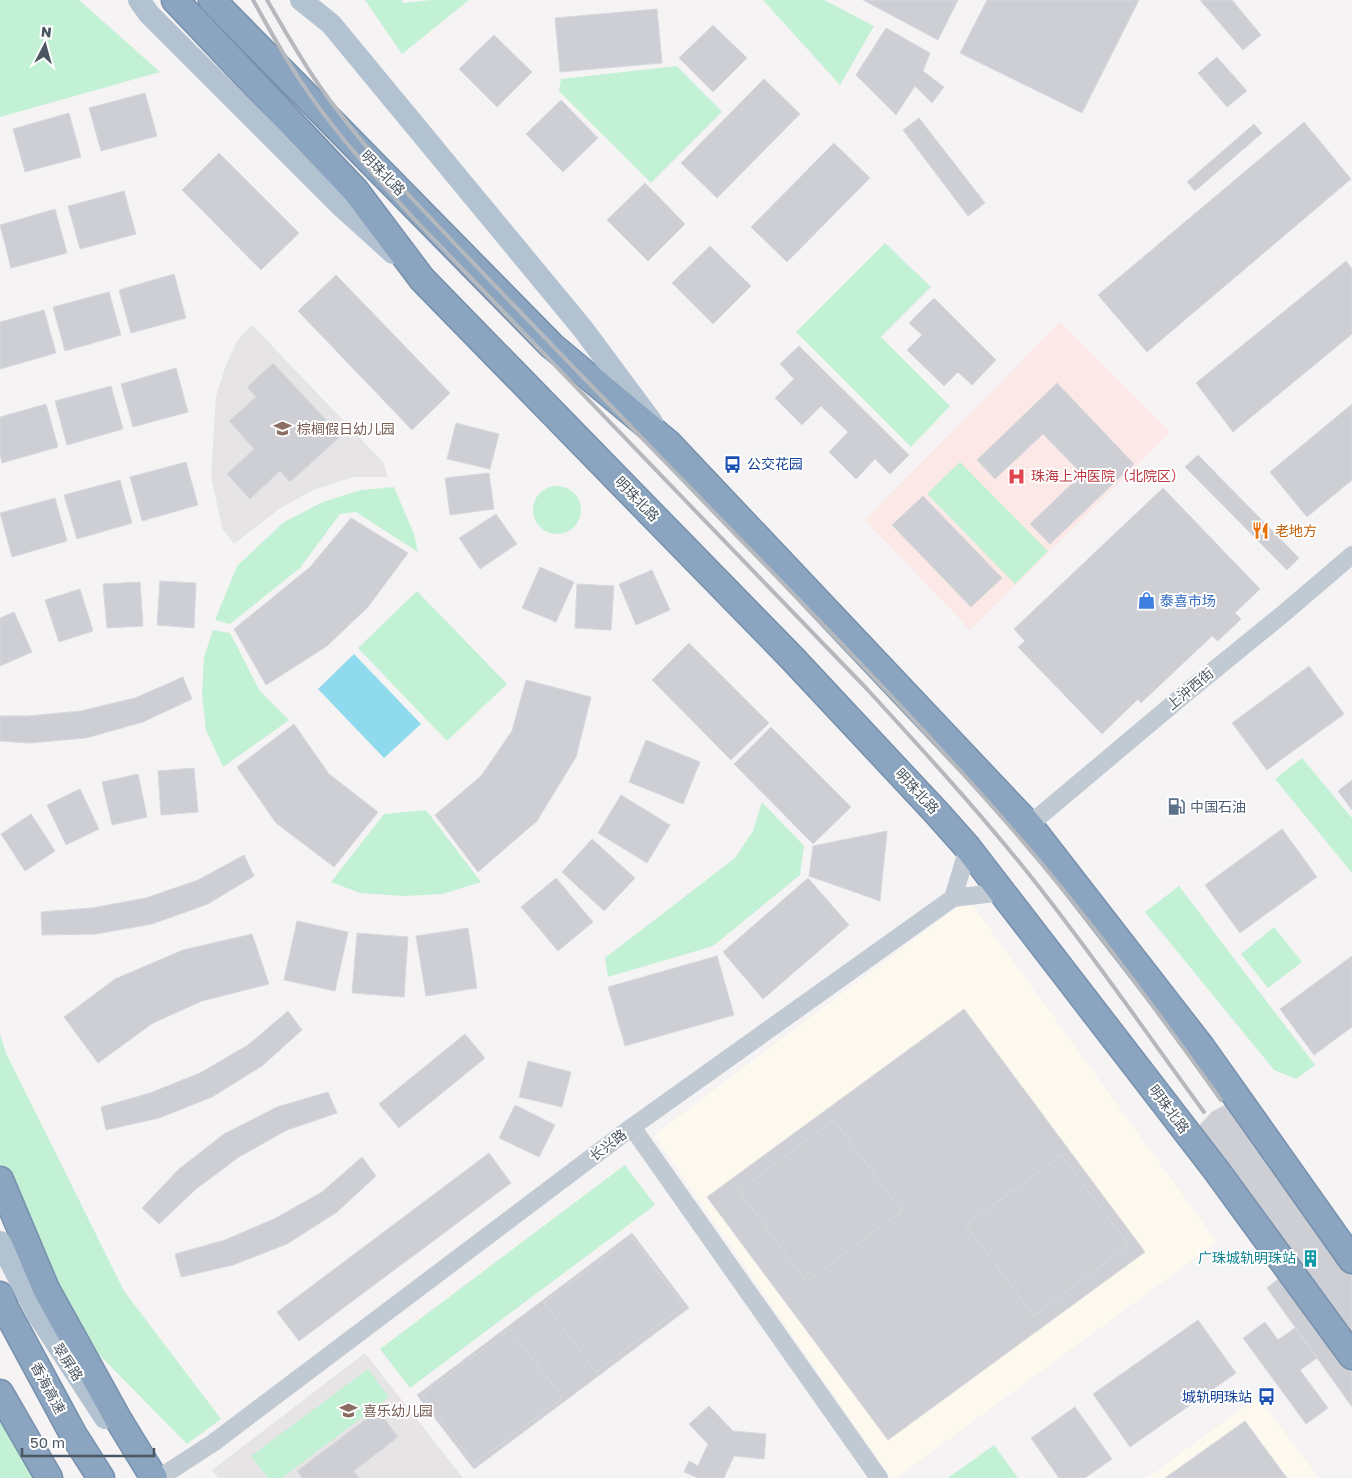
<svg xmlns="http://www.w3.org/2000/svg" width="1352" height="1478" font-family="'Golos Text','Noto Sans SC',sans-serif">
<rect width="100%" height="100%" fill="#f5f3f3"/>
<!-- commercial -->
<path fill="#fdf9ef" d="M968,899L1217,1242L896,1478H891L654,1135Z
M1258,1397L1319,1478H1147Z"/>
<!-- education -->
<path fill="#e6e4e5" d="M252,325L383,462L388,477H353L313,490L279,509L234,544L222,528L211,475L216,396L226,365L237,341Z
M365,1353L463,1478H218L212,1470Z"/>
<!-- medical -->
<path fill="#fce8e6" d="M1060,322L1170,432L970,630L865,520Z"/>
<!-- green -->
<path fill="#c3f1d5" d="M0,0H79L160,72L0,117Z
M365,0H402L403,3L431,0H469L402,54Z
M763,0H824L874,26L840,85Z
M677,66L722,112L651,183L559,91L561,79Z
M885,243L931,287L881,337L950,406L911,447L796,332Z
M960,462L1048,551L1015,584L927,494Z
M533 510a24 24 0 1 1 48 0a24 24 0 1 1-48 0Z
M394,487L414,534L418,552L356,512L340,514L300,568L230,624L215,620L237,566L284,522L323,502L361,490Z
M417,591L507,684L447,741L358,648Z
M213,630L230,633L260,691L289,720L223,767L206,730L202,695L204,657Z
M1302,758L1352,818V873L1275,779Z
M762,802L804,846L800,875L713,946L608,977L605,958L735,858L753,831Z
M426,810L481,882L443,894L404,896L360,893L331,882L384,814Z
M1179,886L1315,1065L1296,1079L1274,1070L1145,912Z
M1274,927L1302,962L1268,988L1241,954Z
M0,1034L6,1053L124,1291L221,1419L187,1444L53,1308L0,1181Z
M625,1165L655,1205L410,1388L380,1349Z
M368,1369L389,1397L282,1478H268L251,1456Z
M0,1418L41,1478H0Z
M994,1445L1018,1478H948Z"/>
<!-- water -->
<path fill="#90daee" d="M354,654L421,724L384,758L318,689Z"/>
<!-- building -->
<path fill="#cdcfd5" stroke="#d7d9de" d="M863,0H958L938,40Z
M987,0H1139L1082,113L960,53Z
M1200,0H1232L1261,35L1243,50Z
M657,9L662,63L560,72L555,18Z
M713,25L747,58L713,92L679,58Z
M886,28L930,53L923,71L944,87L932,103L915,86L896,115L856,75Z
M494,35L532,72L497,107L459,69Z
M1217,57L1247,91L1227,107L1198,73Z
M764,79L800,114L717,198L681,163Z
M145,93L157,136L101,151L89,108Z
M561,100L598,138L563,172L526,134Z
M69,113L81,157L25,172L13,129Z
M919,118L985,203L968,216L903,130Z
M1304,122L1351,179L1147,352L1098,295Z
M1254,124L1262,133L1195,191L1187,182Z
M834,143L870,178L787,262L751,227Z
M219,153L299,233L261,270L182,190Z
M645,183L685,224L648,261L607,220Z
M124,191L136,234L80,249L68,206Z
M55,209L67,253L11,268L0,225Z
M710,246L751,286L713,324L672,283Z
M1346,261L1352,269V334L1233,432L1196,383Z
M174,274L186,318L131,333L119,290Z
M336,275L450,393L412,430L298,311Z
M109,292L121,335L65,351L53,307Z
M934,298L996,360L972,385L958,372L944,386L907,350L922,335L909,323Z
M44,310L56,353L0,369V322Z
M799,346L909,455L890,474L875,459L856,479L829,452L848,432L821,406L802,425L775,398L794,379L780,364Z
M273,363L341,436L290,482L280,471L250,499L227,474L254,449L229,421L256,397L247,387Z
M176,368L188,412L133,427L121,384Z
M1057,383L1134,464L1050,544L1030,524L1082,474L1043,434L995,479L977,460Z
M111,386L123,429L67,445L55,401Z
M46,404L58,447L2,463L0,455V417Z
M1352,404V480L1307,517L1270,472Z
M456,423L499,434L490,469L447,459Z
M1198,455L1299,558L1287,570L1185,467Z
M186,462L198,505L142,521L130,477Z
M489,473L494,509L450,515L445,478Z
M120,480L132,523L77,539L64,495Z
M1163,488L1260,589L1235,613L1241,619L1218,641L1212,636L1141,703L1138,699L1102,734L1018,647L1025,641L1014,629Z
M923,496L1002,578L971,607L892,525Z
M55,498L67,541L12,557L0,513Z
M496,514L517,544L480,569L459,538Z
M351,518L408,553L368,607L327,646L266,685L234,629L310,567Z
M540,567L574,582L556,622L522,608Z
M652,570L670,610L636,625L619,584Z
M160,581L196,583L194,628L157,625Z
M140,582L143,626L107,628L103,584Z
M577,584L614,586L611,630L575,628Z
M80,589L93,631L59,642L45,600Z
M14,612L32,652L0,666V618Z
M689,643L769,723L731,760L652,680Z
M1309,666L1344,714L1267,770L1232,723Z
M183,677L192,699L143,722L86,738L29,743L0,741V716H28L81,711L135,698Z
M526,680L591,697L576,757L537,821L478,872L435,815L481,776L512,731Z
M294,724L329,774L378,812L334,867L276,823L237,767Z
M771,727L851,807L813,844L734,764Z
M646,740L700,762L683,804L629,782Z
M194,768L198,812L161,815L158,771Z
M138,774L147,817L112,825L102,782Z
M1352,780V810L1338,791Z
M80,789L99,829L66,845L47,805Z
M621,795L670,825L647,863L598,833Z
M31,814L55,851L25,871L1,834Z
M1282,829L1317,877L1240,933L1205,885Z
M887,831L880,901L809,876L813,846Z
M592,839L635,878L604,911L562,872Z
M244,855L254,876L208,904L152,924L96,934L42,935L41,912L92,908L146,898L198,880Z
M556,878L593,922L558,951L521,907Z
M808,878L849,925L763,999L723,952Z
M297,921L348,932L335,991L284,980Z
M468,928L477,988L426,996L416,936Z
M357,933L408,937L404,997L352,993Z
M252,934L269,984L202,1001L153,1023L98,1063L64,1017L115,979L183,950Z
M717,956L734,1015L625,1046L608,987Z
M1352,956V1027L1314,1055L1280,1009Z
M964,1009L1145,1252L888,1440L707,1197Z
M288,1011L302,1030L262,1066L212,1097L159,1118L106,1130L101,1107L150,1093L200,1073L248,1045Z
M465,1034L485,1058L399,1128L379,1104Z
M528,1061L571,1072L562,1107L519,1097Z
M328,1092L337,1113L287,1130L239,1157L196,1189L159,1224L142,1208L179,1169L224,1134L277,1107Z
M1229,1103L1340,1240L1352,1233V1407L1267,1288L1282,1276L1190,1147L1199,1126L1212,1112Z
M515,1105L555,1125L539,1157L499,1138Z
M834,1120L902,1211L807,1282L739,1191Z
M489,1153L511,1183L299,1341L277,1312Z
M1061,1155L1129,1245L1034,1316L966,1225Z
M362,1157L376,1176L337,1212L287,1244L233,1265L181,1277L175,1254L225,1240L274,1219L322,1192Z
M632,1233L689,1308L474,1469L417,1395Z
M632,1237L684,1306L596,1372L544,1303Z
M1198,1320L1236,1373L1130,1447L1093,1394Z
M1265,1322L1278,1340L1295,1328L1317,1358L1300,1370L1328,1408L1306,1424L1243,1338Z
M510,1329L563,1398L474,1464L422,1395Z
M709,1406L733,1431L766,1434L764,1459L734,1456L724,1478H698L684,1472L689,1461L698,1466L708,1444L689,1424Z
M1075,1407L1112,1459L1085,1478H1059L1031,1438Z
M378,1410L398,1437L354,1471L359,1478H302L297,1471Z
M1245,1421L1287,1478H1165Z"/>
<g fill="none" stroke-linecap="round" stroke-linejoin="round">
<defs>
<path id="highway" d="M175,0L355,190L422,279L792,658L936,812L968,848L1216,1170L1352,1356
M212,0L552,346L668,443L1029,825L1202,1048L1352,1260
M0,1180L46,1289L118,1419L154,1478
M0,1295L6,1310L73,1434L101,1478
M0,1393L49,1478"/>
</defs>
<!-- highway casing -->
<use href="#highway" stroke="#7690ad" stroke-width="29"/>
<!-- minor -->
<path stroke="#c1cad2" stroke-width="18" d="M1029,825L1186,693L1283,614L1352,555
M953,898L968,848
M632,1127L879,1478
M159,1478L213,1443L632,1127L953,898L1003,892"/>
<!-- major -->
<path stroke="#b3c2d1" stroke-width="22" d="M139,0L149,14L339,204L393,253
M301,0L331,24L583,329L652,422
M0,1242L38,1315L105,1418"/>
<!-- highway -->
<use href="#highway" stroke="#8ba5c1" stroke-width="26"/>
<!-- rail -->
<path stroke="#b5b8bd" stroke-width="4" d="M253,0C270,30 286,61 306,89C339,138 379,181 419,224L866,688C920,747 974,806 1024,868C1087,946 1144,1030 1204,1112
M267,0C285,31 302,62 323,91C344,120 367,148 390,175C504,297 621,416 737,536C829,630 920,724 1007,823C1084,911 1153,1005 1221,1100"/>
</g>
<!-- icons -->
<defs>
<symbol id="school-bare" viewBox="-9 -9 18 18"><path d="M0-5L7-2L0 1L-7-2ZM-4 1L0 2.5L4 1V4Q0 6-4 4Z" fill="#8d6e63" stroke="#fff" stroke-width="2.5" paint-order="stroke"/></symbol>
<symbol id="bus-bare" viewBox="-9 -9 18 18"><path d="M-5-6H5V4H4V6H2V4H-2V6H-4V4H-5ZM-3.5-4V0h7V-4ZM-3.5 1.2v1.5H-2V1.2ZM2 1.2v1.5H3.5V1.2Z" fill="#1a4fb4" stroke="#fff" stroke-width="2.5" paint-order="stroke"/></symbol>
<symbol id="hospital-bare" viewBox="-9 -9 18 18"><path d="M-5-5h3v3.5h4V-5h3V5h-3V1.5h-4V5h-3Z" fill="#e0444e" stroke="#fff" stroke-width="2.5" paint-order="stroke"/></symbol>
<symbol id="restaurant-bare" viewBox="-9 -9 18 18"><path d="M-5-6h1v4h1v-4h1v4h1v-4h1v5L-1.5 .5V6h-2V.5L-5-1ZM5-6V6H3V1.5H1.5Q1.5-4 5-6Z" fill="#e8710a" stroke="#fff" stroke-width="2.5" paint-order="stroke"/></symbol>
<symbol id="shop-bare" viewBox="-9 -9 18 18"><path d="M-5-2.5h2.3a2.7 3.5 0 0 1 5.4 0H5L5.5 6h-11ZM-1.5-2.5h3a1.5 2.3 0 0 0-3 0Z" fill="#3f7fe0" stroke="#fff" stroke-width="2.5" paint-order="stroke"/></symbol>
<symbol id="fuel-bare" viewBox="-9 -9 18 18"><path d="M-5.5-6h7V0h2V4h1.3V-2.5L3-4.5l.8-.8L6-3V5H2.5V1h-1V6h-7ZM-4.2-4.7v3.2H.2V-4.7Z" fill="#5c6f8a" stroke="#fff" stroke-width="2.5" paint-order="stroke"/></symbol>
<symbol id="building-bare" viewBox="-9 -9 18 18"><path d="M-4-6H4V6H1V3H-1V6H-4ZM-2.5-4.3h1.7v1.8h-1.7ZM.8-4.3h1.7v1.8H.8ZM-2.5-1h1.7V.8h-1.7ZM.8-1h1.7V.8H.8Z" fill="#0f9aa8" stroke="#fff" stroke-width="2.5" paint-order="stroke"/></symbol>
</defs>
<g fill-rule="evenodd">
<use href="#school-bare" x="270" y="416" width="25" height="25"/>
<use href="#bus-bare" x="720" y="452" width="25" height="25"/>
<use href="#hospital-bare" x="1004" y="464" width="25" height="25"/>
<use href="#restaurant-bare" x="1248" y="518" width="25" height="25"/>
<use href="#shop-bare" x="1134" y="588" width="25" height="25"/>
<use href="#fuel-bare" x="1164" y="794" width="25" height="25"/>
<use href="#building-bare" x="1298" y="1246" width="25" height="25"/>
<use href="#bus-bare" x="1254" y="1384" width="25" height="25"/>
<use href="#school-bare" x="336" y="1398" width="25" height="25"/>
</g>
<g text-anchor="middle" stroke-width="4" stroke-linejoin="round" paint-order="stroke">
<!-- street labels -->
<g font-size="14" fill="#4a5661" stroke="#fff">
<text transform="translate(383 173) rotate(46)" y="5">明珠北路</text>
<text transform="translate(637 499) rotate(46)" y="5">明珠北路</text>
<text transform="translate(1190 689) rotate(-40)" y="5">上沖西街</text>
<text transform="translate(917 791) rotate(47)" y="5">明珠北路</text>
<text transform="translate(1169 1109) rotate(53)" y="5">明珠北路</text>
<text transform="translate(608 1145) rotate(-37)" y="5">长兴路</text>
<text transform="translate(68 1362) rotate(57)" y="5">翠屏路</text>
<text transform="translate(48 1388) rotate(62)" y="5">香海高速</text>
</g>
<!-- education labels -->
<g font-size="14" fill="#785e54" stroke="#fff" text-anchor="start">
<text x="297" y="434">棕榈假日幼儿园</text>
<text x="363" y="1416">喜乐幼儿园</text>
</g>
<!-- transit labels -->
<g font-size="14" fill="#164399" stroke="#fff" text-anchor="start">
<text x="747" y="469">公交花园</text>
<text x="1252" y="1402" text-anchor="end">城轨明珠站</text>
</g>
<!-- health labels -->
<g font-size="14" fill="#be3a42" stroke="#fff" text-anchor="start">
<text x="1031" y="481">珠海上冲医院（北院区）</text>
</g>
<!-- food labels -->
<g font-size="14" fill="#c56008" stroke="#fff" text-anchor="start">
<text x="1275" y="536">老地方</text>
</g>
<!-- shop labels -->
<g font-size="14" fill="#366cbe" stroke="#fff" text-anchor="start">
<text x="1160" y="606">泰喜市场</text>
</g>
<!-- service labels -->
<g font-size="14" fill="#4e5e75" stroke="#fff" text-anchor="start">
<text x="1190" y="812">中国石油</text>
</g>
<!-- culture labels -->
<g font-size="14" fill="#0d838f" stroke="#fff" text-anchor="end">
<text x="1296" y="1263">广珠城轨明珠站</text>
</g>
</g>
<!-- north arrow -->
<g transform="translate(45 45) rotate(6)" stroke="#ffffff" stroke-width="4" paint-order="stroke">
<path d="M0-4L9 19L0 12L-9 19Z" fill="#4a5661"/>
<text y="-8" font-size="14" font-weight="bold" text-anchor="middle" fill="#4a5661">N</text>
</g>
<!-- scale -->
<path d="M22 1448v8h132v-8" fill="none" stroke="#4a5661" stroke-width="2.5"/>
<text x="30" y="1448" font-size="15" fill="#4a5661" stroke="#ffffff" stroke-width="4" paint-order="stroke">50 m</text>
</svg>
